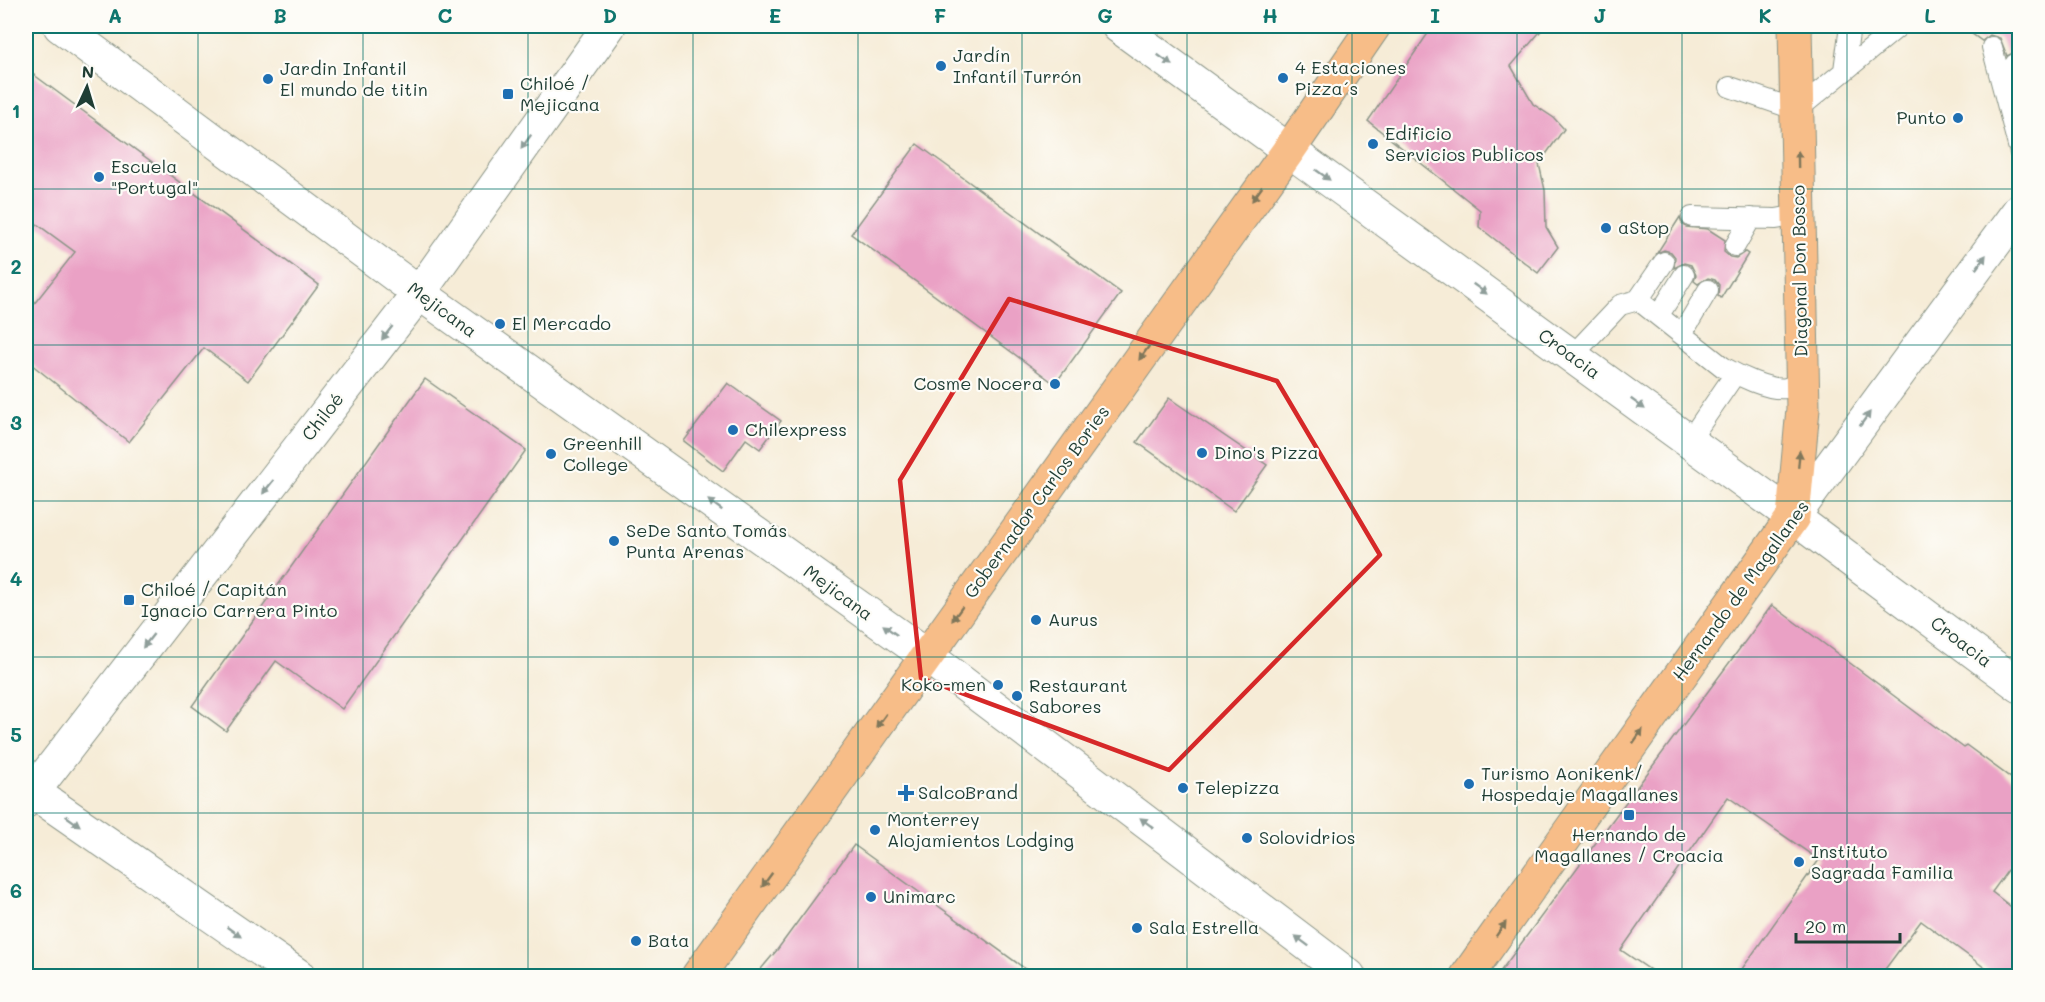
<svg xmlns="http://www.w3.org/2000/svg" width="2045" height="1002" font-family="Mali,sans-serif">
<rect width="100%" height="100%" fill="#fdfcf7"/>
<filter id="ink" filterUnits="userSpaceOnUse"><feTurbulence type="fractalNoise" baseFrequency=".0167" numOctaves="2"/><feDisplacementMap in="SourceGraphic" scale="12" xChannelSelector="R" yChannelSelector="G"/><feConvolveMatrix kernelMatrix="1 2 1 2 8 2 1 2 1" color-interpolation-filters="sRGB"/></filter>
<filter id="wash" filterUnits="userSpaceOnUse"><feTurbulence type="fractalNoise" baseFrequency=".008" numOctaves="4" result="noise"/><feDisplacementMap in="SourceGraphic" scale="24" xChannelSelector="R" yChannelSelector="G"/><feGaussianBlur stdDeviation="1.35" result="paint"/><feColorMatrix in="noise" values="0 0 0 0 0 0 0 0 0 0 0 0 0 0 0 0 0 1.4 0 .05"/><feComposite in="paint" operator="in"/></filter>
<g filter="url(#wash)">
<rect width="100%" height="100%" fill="#f6ecd7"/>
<g id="blocks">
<!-- building -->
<path fill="#eaa1c5" d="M1433,26H1545L1511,66L1533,104L1554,118L1564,129L1539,164L1545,190L1546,227L1558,247L1538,273L1479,227L1480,210L1368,121Z
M1961,26H2019V53L2015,52L2007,56L2000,38L1990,35L1982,41Z
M26,69L319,285L248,381L204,348L129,442L26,360V314L75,252L26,216Z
M917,144L1121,293L1055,384L851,234Z
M1680,217L1682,223L1686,227L1708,229L1725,240L1724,252L1730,257L1736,258L1745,252L1748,254L1721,298L1718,296L1719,285L1715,280L1708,278L1698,284L1694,281L1696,275L1691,265L1684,263L1674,268L1675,257L1671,252L1664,250L1657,253Z
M425,379L526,450L342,709L276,661L226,731L192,706Z
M728,383L781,421L760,449L746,439L723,471L684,441Z
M1169,398L1267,465L1234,511L1137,442Z
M1772,605L1964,748L1966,745L2019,784V855L1992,892L2019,913V976H1996L1921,921L1880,976H1737L1819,860L1728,797L1621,950L1659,976H1497Z
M854,845L1035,976H755L777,950Z"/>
</g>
</g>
<g filter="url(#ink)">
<use href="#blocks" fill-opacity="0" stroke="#8a9486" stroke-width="1.5"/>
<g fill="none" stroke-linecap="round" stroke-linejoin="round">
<defs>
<path id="service" d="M1992,47L2020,153
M1844,70L1850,26
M1730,87L1797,110L1899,26
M2014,106L2015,64
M1692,217L1776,219L1787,217L1799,212
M1735,246L1751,218
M1638,300L1664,262
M1659,315L1684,275
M1682,334L1708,290
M1572,356L1620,305L1638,300L1723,367C1737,375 1769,391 1786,388C1792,387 1797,382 1803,379
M1689,441L1735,374"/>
<path id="minor" d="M60,26L419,293L927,656L1349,976
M1118,26L1793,517L2020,686
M1793,517L2020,209
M26,787L299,976
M26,801L419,293L609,26"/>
<path id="primary" d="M698,976L1289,150L1374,26
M1467,976L1793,517L1803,409L1795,26"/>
</defs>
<!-- service casing -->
<use href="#service" stroke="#8a9486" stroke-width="22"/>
<!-- minor casing -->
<use href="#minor" stroke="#8a9486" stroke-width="35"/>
<!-- primary casing -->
<use href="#primary" stroke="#8a9486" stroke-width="35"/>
<!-- service -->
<use href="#service" stroke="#fff" stroke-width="20"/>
<!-- minor -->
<use href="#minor" stroke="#fff" stroke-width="33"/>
<!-- primary -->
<use href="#primary" stroke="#f7bd88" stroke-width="33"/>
</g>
<!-- one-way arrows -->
<defs><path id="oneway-solid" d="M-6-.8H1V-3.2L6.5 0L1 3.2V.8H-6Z" transform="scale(1.5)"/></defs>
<g fill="#8f9e9a">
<use href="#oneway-solid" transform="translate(1165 60) rotate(36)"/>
<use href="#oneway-solid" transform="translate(526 142) rotate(125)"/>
<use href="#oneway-solid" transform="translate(1323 175) rotate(36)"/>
<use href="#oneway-solid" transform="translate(1981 262) rotate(-54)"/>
<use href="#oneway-solid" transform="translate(1480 289) rotate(36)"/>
<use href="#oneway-solid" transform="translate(387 333) rotate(128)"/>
<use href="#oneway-solid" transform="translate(1638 404) rotate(36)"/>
<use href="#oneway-solid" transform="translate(1865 419) rotate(-54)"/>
<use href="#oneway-solid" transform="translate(268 487) rotate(128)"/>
<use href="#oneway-solid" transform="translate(715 505) rotate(-144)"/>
<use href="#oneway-solid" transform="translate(890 630) rotate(-144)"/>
<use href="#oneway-solid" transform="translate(148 641) rotate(128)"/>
<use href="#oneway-solid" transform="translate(73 821) rotate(35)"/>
<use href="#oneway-solid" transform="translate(1147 823) rotate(-143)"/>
<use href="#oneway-solid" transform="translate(234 932) rotate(35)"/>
<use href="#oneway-solid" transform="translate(1302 941) rotate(-143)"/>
</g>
<g fill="#80775a">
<use href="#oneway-solid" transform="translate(1798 159) rotate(-91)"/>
<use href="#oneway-solid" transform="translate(1257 194) rotate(126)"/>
<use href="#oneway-solid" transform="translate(1144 353) rotate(126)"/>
<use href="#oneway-solid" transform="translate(1799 459) rotate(-85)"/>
<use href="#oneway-solid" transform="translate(957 614) rotate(126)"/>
<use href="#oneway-solid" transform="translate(881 721) rotate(126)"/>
<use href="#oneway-solid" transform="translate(1638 736) rotate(-55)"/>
<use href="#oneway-solid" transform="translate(767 880) rotate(126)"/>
<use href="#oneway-solid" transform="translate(1501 929) rotate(-55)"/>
</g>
</g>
<!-- marked area -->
<path fill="none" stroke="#d62828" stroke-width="4.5" stroke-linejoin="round" d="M1009,299L1277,381L1380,555L1169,770L921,678L900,480Z"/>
<!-- grid -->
<path fill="none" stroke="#0f766e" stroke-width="1.5" stroke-opacity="0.55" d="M198,26V976M363,26V976M528,26V976M693,26V976M858,26V976M1022,26V976M1187,26V976M1352,26V976M1517,26V976M1682,26V976M1847,26V976M26,189H2020M26,345H2020M26,501H2020M26,657H2020M26,813H2020"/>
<!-- markers -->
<g fill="#1f6fb2" stroke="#fdfcf7" stroke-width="2">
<circle cx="941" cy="66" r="6"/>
<circle cx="1283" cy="78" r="6"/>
<circle cx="268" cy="79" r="6"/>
<rect x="502" y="88" width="12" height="12" rx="3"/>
<circle cx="1958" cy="118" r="6"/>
<circle cx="1373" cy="144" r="6"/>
<circle cx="99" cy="177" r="6"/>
<circle cx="1606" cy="228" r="6"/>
<circle cx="500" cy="324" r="6"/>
<circle cx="1055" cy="384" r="6"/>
<circle cx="733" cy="430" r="6"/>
<circle cx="1202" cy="453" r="6"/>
<circle cx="551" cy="454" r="6"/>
<circle cx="614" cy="541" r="6"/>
<rect x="123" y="594" width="12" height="12" rx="3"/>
<circle cx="1036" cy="620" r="6"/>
<circle cx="998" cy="685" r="6"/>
<circle cx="1017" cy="696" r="6"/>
<circle cx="1469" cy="784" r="6"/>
<circle cx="1183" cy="788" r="6"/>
<path d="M903 784h6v6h6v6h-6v6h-6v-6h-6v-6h6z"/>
<rect x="1623" y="809" width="12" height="12" rx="3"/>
<circle cx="875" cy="830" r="6"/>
<circle cx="1247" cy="838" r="6"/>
<circle cx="1799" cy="862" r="6"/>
<circle cx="871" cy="897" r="6"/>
<circle cx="1137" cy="928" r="6"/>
<circle cx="636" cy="941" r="6"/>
</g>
<g text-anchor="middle" stroke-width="4.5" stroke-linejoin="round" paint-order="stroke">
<!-- poi labels -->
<g font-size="18" fill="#1f3d34" stroke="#fdfcf7" text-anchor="start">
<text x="953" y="62">Jardín<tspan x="953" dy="21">Infantíl Turrón</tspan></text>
<text x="1295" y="74">4 Estaciones<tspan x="1295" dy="21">Pizza´s</tspan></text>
<text x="280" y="75">Jardin Infantil<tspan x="280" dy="21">El mundo de titin</tspan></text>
<text x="520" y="90">Chiloé /<tspan x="520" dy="21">Mejicana</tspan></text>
<text x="1946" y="124" text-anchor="end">Punto</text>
<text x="1385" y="140">Edificio<tspan x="1385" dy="21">Servicios Publicos</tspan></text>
<text x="111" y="173">Escuela<tspan x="111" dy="21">"Portugal"</tspan></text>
<text x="1618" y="234">aStop</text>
<text x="512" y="330">El Mercado</text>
<text x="1043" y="390" text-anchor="end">Cosme Nocera</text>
<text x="745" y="436">Chilexpress</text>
<text x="563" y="450">Greenhill<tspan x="563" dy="21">College</tspan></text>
<text x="1214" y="459">Dino's Pizza</text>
<text x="626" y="537">SeDe Santo Tomás<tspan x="626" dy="21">Punta Arenas</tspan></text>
<text x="141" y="596">Chiloé / Capitán<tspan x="141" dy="21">Ignacio Carrera Pinto</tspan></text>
<text x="1048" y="626">Aurus</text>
<text x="986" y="691" text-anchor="end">Koko-men</text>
<text x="1029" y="692">Restaurant<tspan x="1029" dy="21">Sabores</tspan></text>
<text x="1481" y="780">Turismo Aonikenk/<tspan x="1481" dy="21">Hospedaje Magallanes</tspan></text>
<text x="1195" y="794">Telepizza</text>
<text x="918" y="799">SalcoBrand</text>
<text x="887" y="826">Monterrey<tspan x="887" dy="21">Alojamientos Lodging</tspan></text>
<text x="1629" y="841" text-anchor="middle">Hernando de<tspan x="1629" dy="21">Magallanes / Croacia</tspan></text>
<text x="1259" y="844">Solovidrios</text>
<text x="1811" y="858">Instituto<tspan x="1811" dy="21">Sagrada Familia</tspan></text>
<text x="883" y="903">Unimarc</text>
<text x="1149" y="934">Sala Estrella</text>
<text x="648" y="947">Bata</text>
</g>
<!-- street labels -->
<g font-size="18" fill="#1f3d34" stroke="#fdfcf7">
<text transform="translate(1800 271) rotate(-91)" y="6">Diagonal Don Bosco</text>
<text transform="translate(442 310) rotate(36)" y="6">Mejicana</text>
<text transform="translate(1569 354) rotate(36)" y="6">Croacia</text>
<text transform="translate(323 417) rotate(-52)" y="6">Chiloé</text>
<text transform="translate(1037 502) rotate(-54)" y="6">Gobernador Carlos Bories</text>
<text transform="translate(1741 591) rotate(-54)" y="6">Hernando de Magallanes</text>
<text transform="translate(838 593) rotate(36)" y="6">Mejicana</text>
<text transform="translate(1961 642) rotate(37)" y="6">Croacia</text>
</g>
</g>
<!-- margin -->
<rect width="2045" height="1002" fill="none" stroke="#fdfcf7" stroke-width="66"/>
<!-- north arrow -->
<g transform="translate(87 87) rotate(4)" stroke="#fdfcf7" stroke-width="4.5" paint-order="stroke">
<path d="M0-4.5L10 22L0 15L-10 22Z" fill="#1f3d34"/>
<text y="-9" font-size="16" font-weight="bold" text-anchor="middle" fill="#1f3d34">N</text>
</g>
<!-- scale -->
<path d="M1796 933v9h104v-9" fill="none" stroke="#1f3d34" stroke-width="3"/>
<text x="1805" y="933" font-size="18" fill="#1f3d34" stroke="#fdfcf7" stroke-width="4.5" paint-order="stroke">20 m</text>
<rect x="33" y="33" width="1979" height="936" fill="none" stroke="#0f766e" stroke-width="2"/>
<g font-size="20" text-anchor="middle" font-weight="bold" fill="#0f766e">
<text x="115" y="23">A</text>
<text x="280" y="23">B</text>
<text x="445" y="23">C</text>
<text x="610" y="23">D</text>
<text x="775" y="23">E</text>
<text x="940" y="23">F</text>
<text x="1105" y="23">G</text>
<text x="1270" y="23">H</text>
<text x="1435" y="23">I</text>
<text x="1600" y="23">J</text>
<text x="1765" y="23">K</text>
<text x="1930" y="23">L</text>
<text x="16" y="118">1</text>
<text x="16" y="274">2</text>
<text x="16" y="430">3</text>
<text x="16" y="586">4</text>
<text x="16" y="742">5</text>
<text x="16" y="898">6</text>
</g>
</svg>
